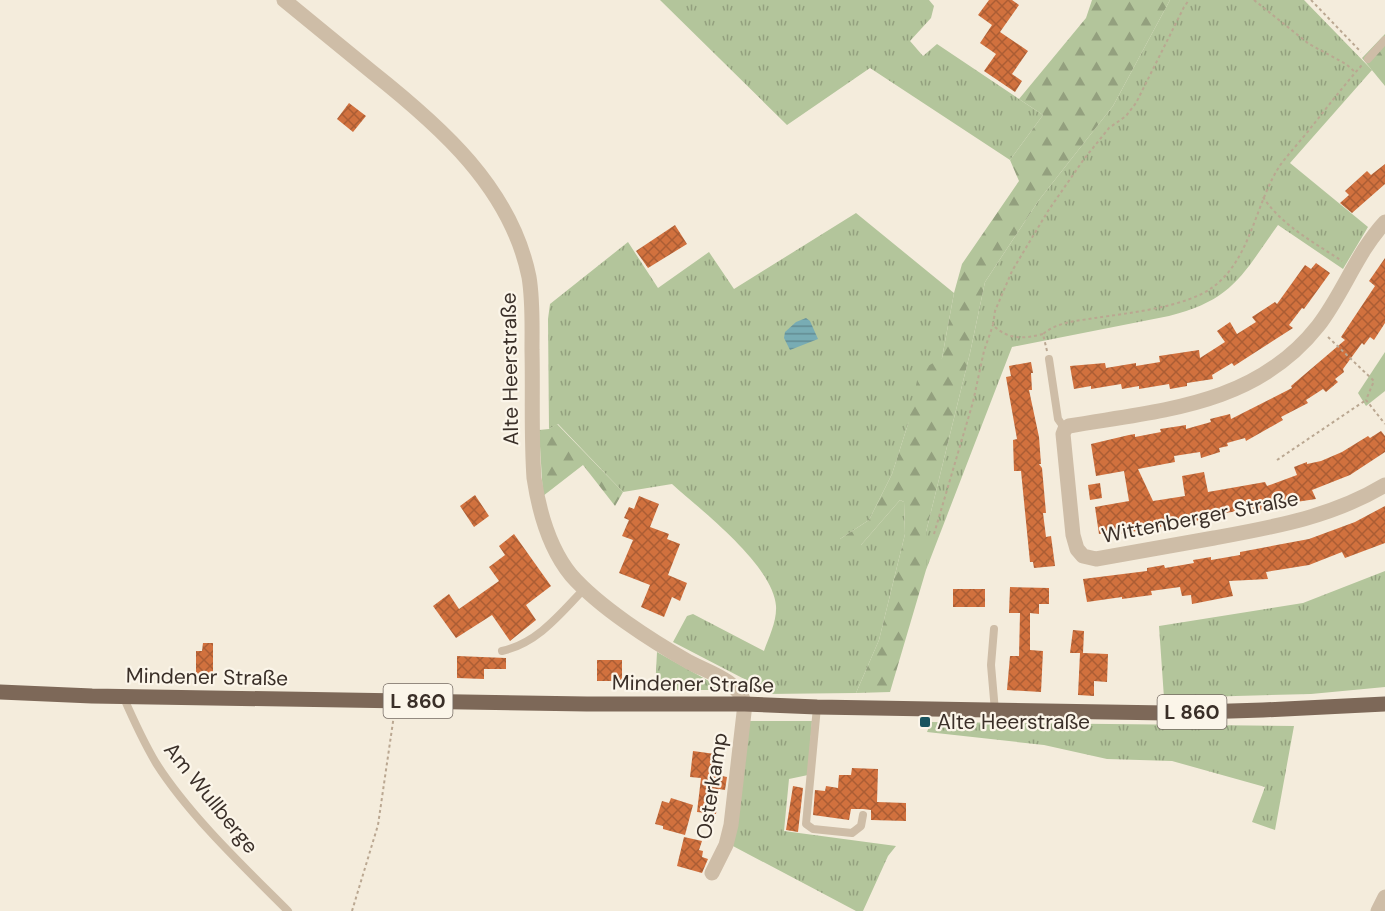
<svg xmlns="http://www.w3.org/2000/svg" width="1385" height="911" font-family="'DM Sans',sans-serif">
<defs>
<pattern id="grass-tufts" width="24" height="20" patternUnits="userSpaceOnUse" patternTransform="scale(1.5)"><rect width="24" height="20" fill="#b3c59b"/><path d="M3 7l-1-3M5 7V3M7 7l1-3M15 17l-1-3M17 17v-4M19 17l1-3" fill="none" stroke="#93a07e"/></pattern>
<pattern id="forest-firs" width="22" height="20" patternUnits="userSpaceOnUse" patternTransform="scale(1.5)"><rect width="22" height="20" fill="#b3c59b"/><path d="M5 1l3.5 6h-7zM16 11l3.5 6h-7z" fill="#93a07e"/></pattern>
<pattern id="water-rules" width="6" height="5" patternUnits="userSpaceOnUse" patternTransform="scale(1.5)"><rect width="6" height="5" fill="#78acb4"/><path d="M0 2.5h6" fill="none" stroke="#638c92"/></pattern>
<pattern id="building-cross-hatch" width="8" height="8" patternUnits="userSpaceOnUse" patternTransform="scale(1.5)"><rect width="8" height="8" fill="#d1713e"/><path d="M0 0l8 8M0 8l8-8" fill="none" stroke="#ab5d34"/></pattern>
</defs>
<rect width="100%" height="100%" fill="#f4ecdc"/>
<!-- grass -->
<path fill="url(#grass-tufts)" d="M660,0H929L934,6L931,18L910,41L923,56L937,44L1043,115L1010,160L870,68L787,125Z
M1170,0H1304L1372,70L1290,163L1368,227L1343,269L1278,225C1242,275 1233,300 1169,316L1012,347L926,570V532L970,353L985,282L1039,200L1113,106Z
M856,213L954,293L942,358L908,424L892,474L869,520L840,539L861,545L900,500L904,502L905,534L879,640L856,693L767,694L750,682L673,642L687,616L693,614L764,651C769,637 777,621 776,606C773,565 702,511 672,484L623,492L558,424L549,429L548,319L550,304L628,242L658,288L709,252L734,289Z
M1385,571V687L1311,694L1164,698L1159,626L1303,603Z
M657,652L716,685L715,690H655Z
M750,721H812L808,775L789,779L784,831L896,846L888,856L863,911H856L731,845Z
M931,722L1294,726L1275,830L1252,822L1265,787L1172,761L1107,759L1044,745L927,732Z"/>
<!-- forest -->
<path fill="url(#forest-firs)" d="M1092,0H1170L1113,106L1039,200L985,282L970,353L926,532V570L890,692L856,693L879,640L905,534L904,502L900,500L861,545L846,552L840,539L869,520L892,474L908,424L919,371L942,358L954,293L962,264L1019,181L1010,160L1043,115L1019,99L1086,18Z
M1385,34V86L1362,58Z
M557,424L623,492L615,506L583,465L543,496L539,430L549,429Z"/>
<!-- park -->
<path fill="#b3c59b" d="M1385,352V391L1366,406L1358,393Z"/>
<!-- water -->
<path fill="url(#water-rules)" d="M806,318L810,321L818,339L790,350L784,338L785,332L796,322Z"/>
<!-- building -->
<path fill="url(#building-cross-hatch)" d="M989,0H1012L1019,5L1000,32L1028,51L1012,74L1022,81L1015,92L984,71L996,54L980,43L992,25L978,15Z
M349,103L366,116L353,132L337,119Z
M1385,164V184L1352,213L1340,203L1349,195L1345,191L1367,171L1371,175Z
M675,225L687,244L648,268L636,251Z
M1385,258V323L1374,340L1370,337L1364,345L1362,343L1343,369L1344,372L1335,379L1338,382L1326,392L1323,389L1306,400L1308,403L1281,417L1283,420L1246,441L1245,438L1227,443L1228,446L1219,448L1220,452L1201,458L1200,452L1174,456L1175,462L1138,469L1153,501L1185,496L1182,476L1204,472L1208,492L1265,482L1267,486L1297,475L1294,467L1307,462V464L1321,461L1342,452L1368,436L1370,438L1381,431L1385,436V452L1350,475L1312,490L1316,499L1276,505V508L1259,510L1258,508L1212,515L1213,518L1195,521V518L1166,523V526L1119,534V531L1099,534L1095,507L1129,501L1124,471L1096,476L1091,444L1129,435L1135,434V437L1161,432L1160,429L1180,426L1186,425V429L1211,422L1210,419L1230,414L1231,419L1292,388L1291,386L1345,340L1341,337L1375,286L1369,281Z
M1316,263L1330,273L1304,309L1302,308L1289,325L1293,328L1234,366L1232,363L1212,375L1213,379L1187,383V386L1170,389L1169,384L1139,389V386L1122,389L1121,384L1091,389V386L1074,389L1070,366L1105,363L1106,368L1136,363V366L1160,362L1159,356L1199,350L1200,358L1225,342L1217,331L1230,322L1237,334L1256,322L1252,317L1275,302L1277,304L1305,265L1311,269Z
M1031,362L1033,373H1031L1032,390H1029L1039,437L1041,464H1039L1042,468L1046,513H1043L1046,537L1051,536L1055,566L1034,568L1033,562H1030L1021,471H1014L1013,440L1017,439L1006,377L1011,376L1009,366Z
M1100,483L1102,498L1090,500L1088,485Z
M475,495L489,516L474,527L460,506Z
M639,496L659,504L650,527L669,534L667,539L680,544L668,575L687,583L680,601L672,597L664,617L641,607L650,585L619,573L633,540L622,536L629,520L624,518L629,507L634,509Z
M1385,506V543L1345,558L1342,552L1309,565L1266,572L1268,579L1229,581L1233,596L1192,604L1191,595L1182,596L1180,587L1151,591L1152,595L1122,599V597L1087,602L1083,579L1147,571V568L1164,565L1165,568L1194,563L1193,560L1211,557V560L1240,555V552L1309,539L1355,522Z
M514,534L551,586L526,605L536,620L510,641L492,615L456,638L433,606L449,594L459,609L499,581L489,567L505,555L499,546Z
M1010,587L1049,588V604H1039V614L1030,613V650L1043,651L1041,692L1007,690L1010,656H1019L1020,613H1009Z
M953,589H985V607H953Z
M1073,630L1084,631L1083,653L1108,654L1107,682L1094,681V696L1078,695L1080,653H1070Z
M203,643H213V674H196V651H202Z
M457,656L506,658V669H484V679L457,678Z
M597,660H622V681H597Z
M693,751L715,754L712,774L727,777L725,790L719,789L716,814L697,812L701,778L690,777Z
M852,768L878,769L877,802L906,803V821L871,820V810L863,809H851L849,820L813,815L815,790L825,791L826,786L838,788L839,775H851Z
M793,786L803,788L798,832L786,830Z
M671,798L693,805L685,835L663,829V826L655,824L662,801L669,803Z
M684,837L702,841L699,850L703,851L702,857L708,859L702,873L677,866Z"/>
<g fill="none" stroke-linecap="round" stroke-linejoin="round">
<!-- path -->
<path stroke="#baa791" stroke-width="2" stroke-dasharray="3 3" stroke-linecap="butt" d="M1254,0L1309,44L1346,64L1355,72
M1311,0L1361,52
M1263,197C1281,225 1315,243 1342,261
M1043,334C1023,339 1008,340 993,325L995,311L1012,271L1048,211L1084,159L1109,128L1126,116L1136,103L1184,7L1189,0
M1328,337L1374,381L1366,400L1385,424
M1047,351L1043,334C1057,322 1077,321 1095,318C1128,313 1187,307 1213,287C1252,258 1255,202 1281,164C1291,151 1303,138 1313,125C1329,105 1345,84 1362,65
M1277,460L1366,400
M934,534L973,402L984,351L993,325
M352,911L378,825L394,715"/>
<!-- service -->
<path stroke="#cebda7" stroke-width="8" d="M1368,59L1385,40
M1049,359L1058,419L1065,429
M994,629L991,665L995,711
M502,651C538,643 561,613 585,588
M123,696C133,719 143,741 156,763C189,815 244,867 288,911
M817,707L806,824L813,829L852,833L861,826L863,815"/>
<!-- minor -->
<path stroke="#cebda7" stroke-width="15" d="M284,0C313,24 343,48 372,72C440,126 511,188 529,277C533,301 532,326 532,350C533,393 531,435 534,478C539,511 549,548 571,575C599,607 652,641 689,662C710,673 737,680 745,704L731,825L726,845L712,873
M1385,222C1357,252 1343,294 1318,326C1255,406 1161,410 1069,426L1065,429L1063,434L1073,535L1077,549L1083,556L1096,559C1135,552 1175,545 1214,538C1274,527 1332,517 1385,485
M1378,911L1385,897"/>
<!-- primary -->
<path stroke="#7d6858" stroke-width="15" d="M0,692L92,696L587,704H745L817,707L1167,713L1263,710L1385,704"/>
</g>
<!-- markers -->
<rect fill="#19545f" stroke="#fbf5e9" stroke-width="2" x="919" y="716" width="12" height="12" rx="3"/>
<g text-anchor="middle" stroke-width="4.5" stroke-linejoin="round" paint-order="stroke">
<!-- shield labels -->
<g fill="#fbf5e9" stroke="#746a62" stroke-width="1.5">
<rect x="383.5" y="684" width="69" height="34" rx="4.5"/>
<rect x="1157.5" y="695" width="69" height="34" rx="4.5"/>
</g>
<g font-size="20" font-weight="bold" fill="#3a2f28">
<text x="418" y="708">L 860</text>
<text x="1192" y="719">L 860</text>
</g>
<!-- street labels -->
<g font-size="21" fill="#3a2f28" stroke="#fbf5e9">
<text transform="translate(510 369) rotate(-91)" y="7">Alte Heerstraße</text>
<text transform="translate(1200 517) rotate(-11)" y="7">Wittenberger Straße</text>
<text transform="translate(207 677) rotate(1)" y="7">Mindener Straße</text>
<text transform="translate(693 684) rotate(1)" y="7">Mindener Straße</text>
<text transform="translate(712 786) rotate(-81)" y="7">Osterkamp</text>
<text transform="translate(211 798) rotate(51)" y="7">Am Wullberge</text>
</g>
<!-- poi labels -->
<g font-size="21" fill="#3a2f28" stroke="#fbf5e9" text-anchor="start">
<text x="937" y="729">Alte Heerstraße</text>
</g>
</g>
</svg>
